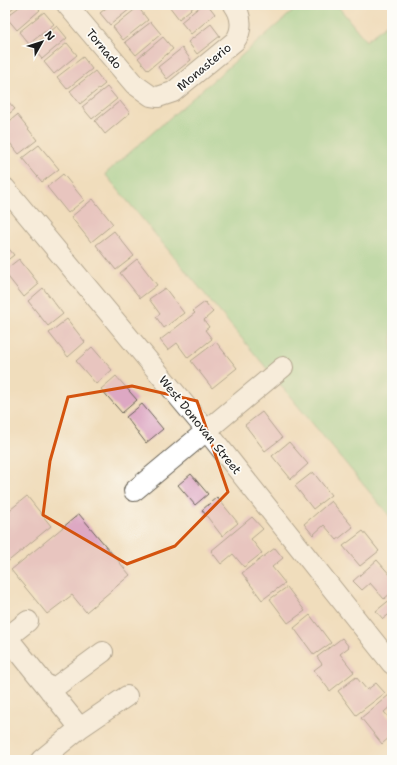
<svg xmlns="http://www.w3.org/2000/svg" width="397" height="765" font-family="'Shantell Sans',sans-serif">
<rect width="100%" height="100%" fill="#fdfcf7"/>
<filter id="ink" filterUnits="userSpaceOnUse"><feTurbulence type="fractalNoise" baseFrequency=".025" numOctaves="2"/><feDisplacementMap in="SourceGraphic" scale="8" xChannelSelector="R" yChannelSelector="G"/><feConvolveMatrix kernelMatrix="1 2 1 2 8 2 1 2 1" color-interpolation-filters="sRGB"/></filter>
<filter id="wash" filterUnits="userSpaceOnUse"><feTurbulence type="fractalNoise" baseFrequency=".012" numOctaves="4" result="noise"/><feDisplacementMap in="SourceGraphic" scale="16" xChannelSelector="R" yChannelSelector="G"/><feGaussianBlur stdDeviation="0.9" result="paint"/><feColorMatrix in="noise" values="0 0 0 0 0 0 0 0 0 0 0 0 0 0 0 0 0 1.4 0 .05"/><feComposite in="paint" operator="in"/></filter>
<g filter="url(#wash)">
<rect width="100%" height="100%" fill="#f0ddbc"/>
<!-- green -->
<path fill="#89d592" stroke="#527857" d="M300,5H337L366,41L392,20V519L105,174Z"/>
<g id="blocks">
<!-- building -->
<path fill="#dda8c3" d="M5,5H17L5,14Z
M22,5H36L40,10L17,30L6,17Z
M110,5H135L110,25L100,13Z
M170,5H196L179,19L169,6Z
M202,5H208L215,14L191,34L181,22Z
M138,7L148,20L123,40L113,27Z
M44,12L54,24L29,44L19,32Z
M151,22L161,34L136,55L125,42Z
M211,24L220,36L197,54L188,42Z
M57,26L67,38L42,59L32,47Z
M163,37L173,49L148,70L138,58Z
M67,43L77,55L54,74L44,62Z
M182,48L191,60L167,79L158,67Z
M83,57L92,69L67,89L57,77Z
M95,71L105,84L80,104L70,91Z
M107,87L117,99L92,119L82,107Z
M5,98L15,109L5,117Z
M120,101L130,113L105,134L95,121Z
M17,115L37,140L19,154L5,137V125Z
M39,145L59,169L42,182L22,158Z
M63,174L84,200L68,213L47,187Z
M93,199L113,224L91,242L71,217Z
M114,231L134,256L116,270L96,245Z
M5,244L14,255L5,262Z
M19,259L39,284L24,297L5,273V270Z
M137,259L157,285L140,298L120,273Z
M43,288L63,314L48,326L28,301Z
M165,288L184,313L164,328L156,317L160,314L149,299Z
M205,302L213,312L204,320L209,327L205,330L212,339L188,358L177,343L168,350L160,340L195,313L193,311Z
M67,319L85,342L68,357L49,333Z
M216,342L237,368L212,388L191,361Z
M92,347L112,370L96,384L76,361Z
M116,376L137,400L122,413L101,389Z
M142,404L163,429L146,443L126,417Z
M262,412L282,438L265,451L245,425Z
M289,442L308,464L291,479L272,456Z
M313,472L331,495L313,509L295,486Z
M191,474L208,494L195,505L178,485Z
M27,496L51,526L5,564V514Z
M217,497L238,523L222,536L202,510Z
M331,501L353,527L337,540L324,525L313,535L304,524Z
M79,514L130,575L86,612L72,595L47,614L11,570Z
M252,517L263,529L251,539L262,553L244,567L233,554L221,564L211,551Z
M363,531L379,551L360,566L343,546Z
M275,548L283,558L272,567L285,583L262,600L242,573Z
M377,560L392,577V592L384,599L370,583L362,590L353,581Z
M287,587L305,611L288,623L270,599Z
M392,598V612L383,619L376,611Z
M310,615L331,643L314,655L294,628Z
M342,638L349,647L340,654L354,672L330,691L314,670L322,664L317,657Z
M356,677L367,690L376,683L385,693L356,715L338,691Z
M389,695L392,698V705L384,712L392,721V735L382,744L361,718Z"/>
</g>
</g>
<g filter="url(#ink)">
<use href="#blocks" fill-opacity="0" stroke="#666054" stroke-width="1"/>
<g fill="none" stroke-linecap="round" stroke-linejoin="round">
<defs>
<path id="minor" d="M67,5L134,84L151,96L158,97L173,92L235,41C243,30 242,16 234,5
M5,188L206,430L392,664
M134,491L283,367
M7,637L80,728
M5,639L28,621
M50,691L103,652
M41,760L80,728L127,696"/>
</defs>
<!-- minor casing -->
<use href="#minor" stroke="#666054" stroke-width="22"/>
<!-- minor -->
<use href="#minor" stroke="#fff" stroke-width="20"/>
</g>
</g>
<!-- marked area -->
<path d="M0 0H397V765H0ZM132,386L197,401L228,492L175,546L127,564L43,515L50,461L68,397Z" fill="#f0ddbc" fill-opacity=".55" fill-rule="evenodd"/>
<path fill="none" stroke="#d4530e" stroke-width="3" stroke-linejoin="round" d="M132,386L197,401L228,492L175,546L127,564L43,515L50,461L68,397Z"/>
<g text-anchor="middle" stroke-width="3.5" stroke-linejoin="round" paint-order="stroke">
<!-- street labels -->
<g font-size="12" fill="#1c1c1c" stroke="#fdfcf7">
<text transform="translate(104 49) rotate(50)" y="4">Tornado</text>
<text transform="translate(204 67) rotate(-40)" y="4">Monasterio</text>
<text transform="translate(200 425) rotate(51)" y="4">West Donovan Street</text>
</g>
</g>
<!-- margin -->
<rect width="397" height="765" fill="none" stroke="#fdfcf7" stroke-width="20"/>
<!-- north arrow -->
<g transform="translate(42 42) rotate(51)" stroke="#fdfcf7" stroke-width="3" paint-order="stroke">
<path d="M0-3L7 15L0 10L-7 15Z" fill="#1c1c1c"/>
<text y="-6" font-size="11" font-weight="bold" text-anchor="middle" fill="#1c1c1c">N</text>
</g>
</svg>
